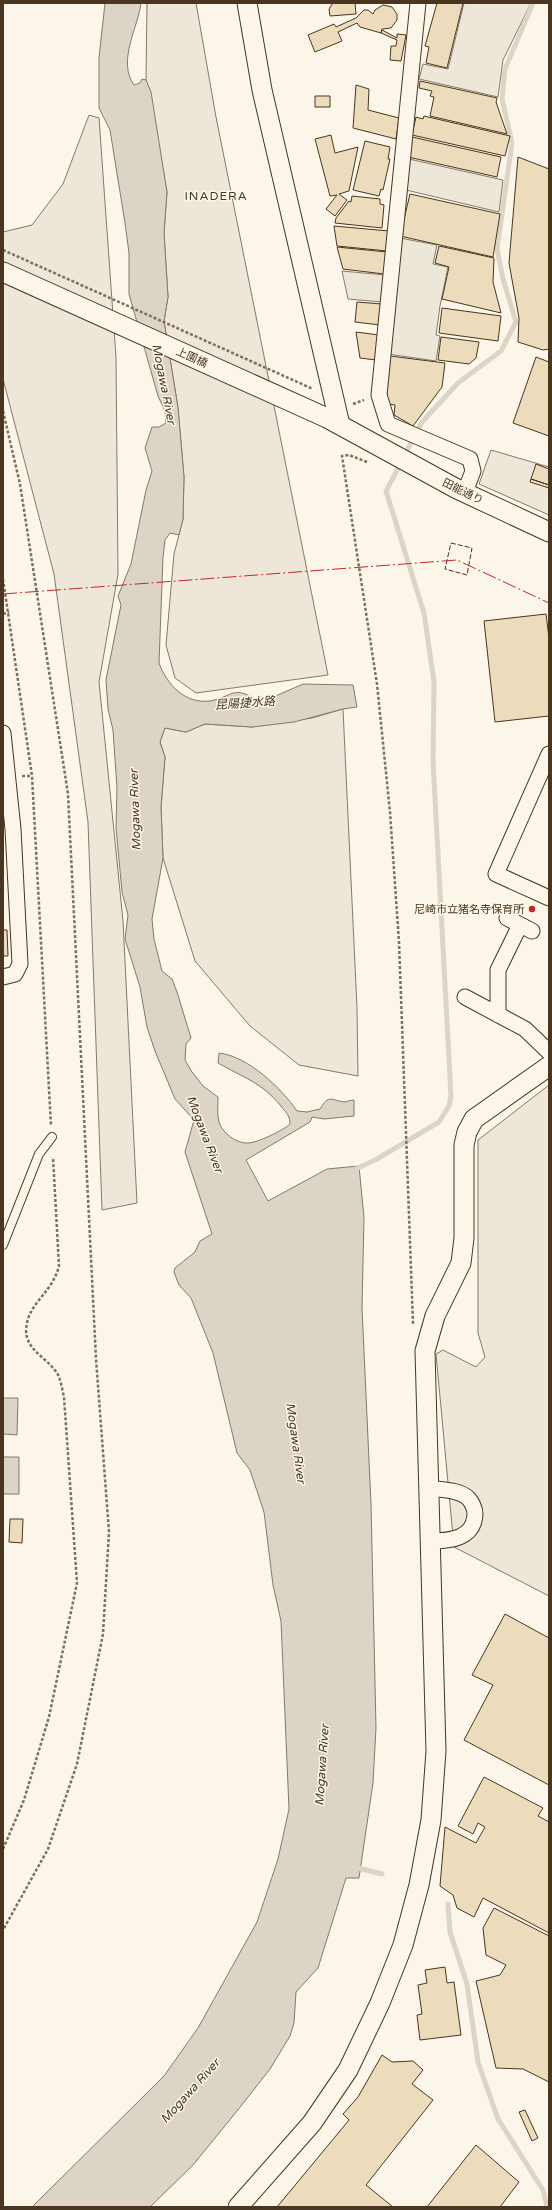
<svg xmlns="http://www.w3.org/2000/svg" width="552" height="2210" font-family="'Varela Round','Noto Sans JP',sans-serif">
<rect width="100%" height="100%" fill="#fbf6e9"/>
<!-- green -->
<path fill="#ede6d9" stroke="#887966" d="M147,3H196L216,117L328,675L196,693L175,678L166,645L174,554L183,519L184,477L178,408L164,321L168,297L164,233L167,192L146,80Z
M89,115L99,118L116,357L118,574L99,682L123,921L137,1203L102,1210L88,822L54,574L3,379V232L32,225L63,184Z
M343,709L357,1008L358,1076L299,1065L250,1026L195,961L163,858L161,807L165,757L160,742L165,728L186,732L205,724L252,727L312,718Z
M549,1085V1596L454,1547L436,1354L443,1350L476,1367L485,1357L478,1333V1140Z"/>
<!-- parking -->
<path fill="#ede7d9" stroke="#887966" d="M464,3H531L503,60L498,97L419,79L423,64L448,69Z
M409,159L503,180L499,212L406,190Z
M400,238L437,245L433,264L448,267L440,306L436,335L440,336L436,361L388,354Z
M342,271L385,275L382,302L348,299Z
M491,450L549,467V515L479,484Z"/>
<!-- water -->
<path fill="#dcd4c6" stroke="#887966" d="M105,3H141C138,28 117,61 134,85L140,83L142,79L146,80L151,92L167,192L164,233L168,297L164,321L178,408L184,477L183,519L179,535L170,533L165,540L163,557L159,663C167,685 185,704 210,701C232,697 234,684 257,701L278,695L303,684L353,685L357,707L343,709L294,722L252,727L205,724L186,732L165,728L160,742L165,757L161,807L163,858L152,919L154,939L162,971L172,979L177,992L191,1038L186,1044L185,1060L192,1072L203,1086L218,1097C218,1105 217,1115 219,1122C222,1133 237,1144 248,1143C257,1143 284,1130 290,1124C290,1115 286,1113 281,1106C261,1082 244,1078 218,1063L219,1053C248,1056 282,1089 297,1111L307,1112L320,1109C329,1094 331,1100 344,1102C347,1102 350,1100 354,1100V1116L324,1119L312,1117L310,1122L246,1160L268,1201L327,1169L359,1166L364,1218L362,1308L371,1504L376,1728L373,1783L359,1878H346L318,1968L296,1992L294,2023L290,2036L270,2069L237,2111L193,2165L150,2207H32L164,2076L198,2028L257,1922L278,1859L289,1809L281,1621L273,1585L264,1512L250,1470L237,1453L213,1353L191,1298L179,1285L174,1272L175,1268L195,1252L200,1241L212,1234L185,1152L194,1120L175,1099L155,1051L147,1027L140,987L125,939L128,915L122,892L116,828L117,788L113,730L108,709L106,680L121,605L118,596L131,564L146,490L152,471L145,448L152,427H159L166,423L165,411L158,396L129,294V253L125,223L110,130L99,108V58Z
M3,1398H18L17,1435L3,1434Z
M3,1457H19V1494H3Z"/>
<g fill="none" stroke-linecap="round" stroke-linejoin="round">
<!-- stream -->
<path stroke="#dcd4c6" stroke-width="5" d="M404,456L422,422L458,383L501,351L516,322L503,279L497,249L512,143L502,99L505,69L533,3
M354,1170L377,1159L439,1122L449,1106L451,1096L433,761L434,682L424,613L386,491L401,463
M354,1867L382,1874
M448,1904L450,1932L467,1984L478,2062L498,2119L543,2190L547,2207"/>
</g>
<!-- building -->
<path fill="#ecdcbc" stroke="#4a3520" d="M333,3H355L356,14L330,16L329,9Z
M437,3H463L447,68L426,63L429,47L425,46Z
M383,5L392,7L397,14V20L391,28L382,29L381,33L360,27L357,23L338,32L342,41L315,52L308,35L334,24L336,27L356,18L364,10H368L373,14L375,10Z
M382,30L397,38V34L406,35L401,61L390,60L391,46H396L397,40L381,33Z
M420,81L497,98L496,102L507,134L430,116L434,97L430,96L432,91L419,88Z
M356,85L369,89L368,110L399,118L396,139L353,128Z
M315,96H330V107H315Z
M424,116L510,136L505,156L412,135L416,117L423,119Z
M331,135L335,153L358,147L349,191L339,194L347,200L335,216L326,209L337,195L330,196L315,139Z
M412,137L501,157L497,177L408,157Z
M365,141L390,147L388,159H390L383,190L381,189L379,196L353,190Z
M518,157L549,169V349L543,350L518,342L519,318L509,263Z
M410,194L500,214L493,257L400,236Z
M352,196L380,199V204L384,205L382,228L335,223L336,218L349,201L351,202Z
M334,226L389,231L387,251L337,246Z
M439,246L494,258L493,282L501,313L442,299L449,267L435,263Z
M337,247L387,252L384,274L343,269Z
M357,302L382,304L380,325L355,322Z
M442,308L501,316L498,341L439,333Z
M356,332L379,335L376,360L360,358Z
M441,337L479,342L476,358L469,364L438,360Z
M390,356L445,363L442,387L413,426L394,415L395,405L388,404L386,388Z
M536,357L549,362V436L513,423Z
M536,464L549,469V485L531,479Z
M531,479L549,485V488L530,482Z
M546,614L549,638V716L495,722L484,621Z
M3,930H7L8,956H3Z
M10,1519H23L22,1543L9,1542Z
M505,1614L549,1638V1785L464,1740L493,1685L472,1675Z
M484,1777L543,1808L538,1816L549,1822V1933L483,1898L474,1917L457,1908L453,1895L440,1886L445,1827L476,1843L485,1827L478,1823L473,1834L458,1826Z
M494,1908L549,1936V2082L523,2069L496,2068L476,1981L500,1975L506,1965L486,1955L483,1928Z
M445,1967L447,1983L454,1982L461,2035L420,2040L417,2015L422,2014L418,1985L427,1983L425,1970Z
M382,2055L392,2062L413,2061L423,2070L412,2084L433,2100L366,2185L393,2207H277L349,2120L343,2114L358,2097Z
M525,2110L538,2138L532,2141L519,2112Z
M476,2145L519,2182L500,2207H427Z"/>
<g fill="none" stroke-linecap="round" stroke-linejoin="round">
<defs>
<path id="service" d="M3,1245L39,1154L52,1137"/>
<path id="minor" d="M418,3L379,395L388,424L470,459L473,471L465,492
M3,733L13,829L20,964L15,974L3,977
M549,754L496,874L549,898
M507,918L532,931
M465,997L525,1029L549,1052
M498,1015V970L520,925
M428,1488C440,1490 458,1489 468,1498C472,1502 475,1509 475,1514C474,1539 450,1541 430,1541"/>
<path id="tertiary" d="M247,3L262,90L340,425
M3,272L327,418L457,489L549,532
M238,2207L312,2123L348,2070L380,2003L403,1945L419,1885L431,1820L436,1751L425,1351L435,1316L461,1263L464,1238V1145L467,1132L474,1119L549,1066"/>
</defs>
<!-- service casing -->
<use href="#service" stroke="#4a3520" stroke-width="10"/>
<!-- minor casing -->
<use href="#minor" stroke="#4a3520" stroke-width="17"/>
<!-- tertiary casing -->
<use href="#tertiary" stroke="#4a3520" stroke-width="21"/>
<!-- path -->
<path stroke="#7f6f5c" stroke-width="2.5" stroke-dasharray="3 2" stroke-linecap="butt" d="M3,250L313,389
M353,404L364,400
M3,411L20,484L68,794L96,1359L109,1532L103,1634L77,1764L48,1849L3,1930
M367,462L349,455L342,456L377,684L390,812L399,942L413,1324
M3,579L32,776L51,1126
M3,614L9,612
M22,776H32
M3,1849L24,1800L49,1717L77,1583L64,1397C62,1390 61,1379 57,1373C44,1354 19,1348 28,1319C34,1300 53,1290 59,1266L53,1157"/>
<!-- service -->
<use href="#service" stroke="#fbf6e9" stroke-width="8"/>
<!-- minor -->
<use href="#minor" stroke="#fbf6e9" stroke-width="15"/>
<!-- tertiary -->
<use href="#tertiary" stroke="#fbf6e9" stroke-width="19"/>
<!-- fence -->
<path stroke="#4a3520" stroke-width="1" stroke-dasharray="5 2" stroke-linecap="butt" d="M451,543L472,548L467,575L445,569Z"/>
<!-- power -->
<path stroke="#c62828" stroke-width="1" stroke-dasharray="14 3 2 3" stroke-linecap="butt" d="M3,594L457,560L549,603"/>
</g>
<!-- markers -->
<circle fill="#c62828" stroke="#fbf6e9" stroke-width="1.5" cx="532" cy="909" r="4"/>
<g text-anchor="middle" stroke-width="3" stroke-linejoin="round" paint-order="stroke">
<!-- street labels -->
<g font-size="11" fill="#4a3520" stroke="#fbf6e9">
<text transform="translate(192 357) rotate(24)" y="4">上園橋</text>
<text transform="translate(463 491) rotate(26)" y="4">田能通り</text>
</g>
<!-- poi labels -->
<g font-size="11" fill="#4a3520" stroke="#fbf6e9" text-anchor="end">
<text x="524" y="913">尼崎市立猪名寺保育所</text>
</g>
<!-- neighbourhood labels -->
<g font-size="12" letter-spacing="1" fill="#4a3520" stroke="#fbf6e9">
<text x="216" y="200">INADERA</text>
</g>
<!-- water labels -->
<g font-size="12" font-style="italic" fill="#4a3520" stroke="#fbf6e9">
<text transform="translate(164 384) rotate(79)" y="4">Mogawa River</text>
<text transform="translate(245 703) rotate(-4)" y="4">昆陽捷水路</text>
<text transform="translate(135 810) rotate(-92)" y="4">Mogawa River</text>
<text transform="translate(205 1134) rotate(69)" y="4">Mogawa River</text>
<text transform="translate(296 1443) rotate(82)" y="4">Mogawa River</text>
<text transform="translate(322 1765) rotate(-86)" y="4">Mogawa River</text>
<text transform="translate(190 2091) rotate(-48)" y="4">Mogawa River</text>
</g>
</g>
<!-- border -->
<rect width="552" height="2210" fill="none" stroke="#4a3520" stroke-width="8"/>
</svg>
